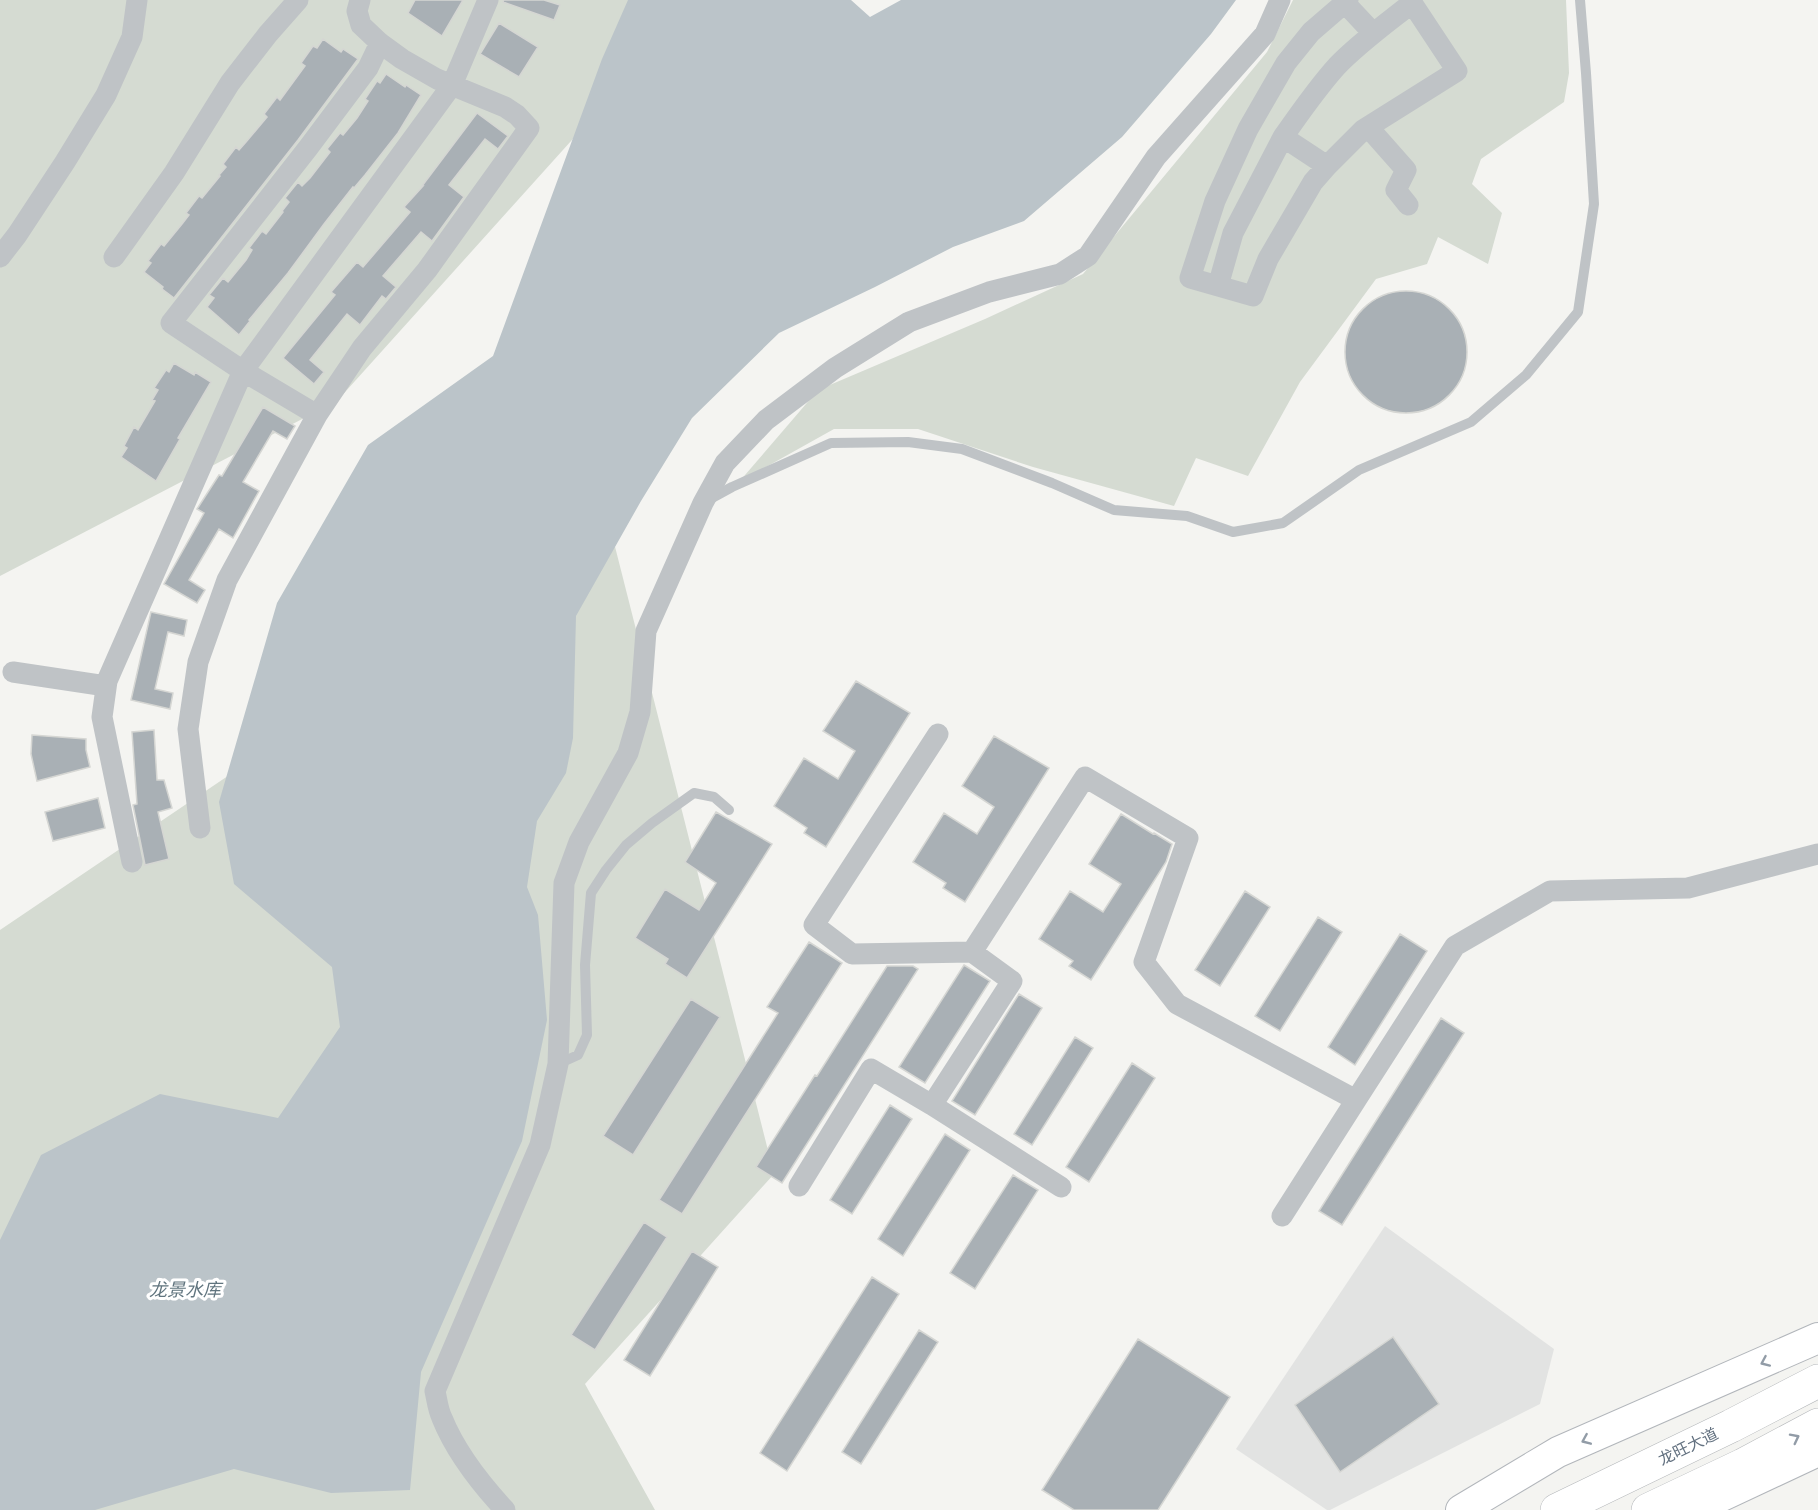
<svg xmlns="http://www.w3.org/2000/svg" width="1818" height="1510" font-family="Signika,'Noto Sans SC',sans-serif">
<rect width="100%" height="100%" fill="#f4f4f1"/>
<!-- built -->
<path fill="#e2e3e2" d="M1385,1226L1554,1349L1540,1404L1330,1510H1327L1236,1449Z"/>
<!-- green -->
<path fill="#d5dbd2" d="M0,0H698L337,401L0,576Z
M1293,0H1566L1569,73L1564,102L1481,159L1472,184L1502,213L1488,264L1438,237L1427,264L1376,279L1300,382L1248,476L1196,458L1174,506L1033,467L918,429H834L739,482L818,390L985,319L1083,274L1267,52Z
M608,519L774,1174L585,1384L655,1510H0V930Z"/>
<!-- water -->
<path fill="#bbc4c9" d="M628,0H851L870,17L901,0H1236L1211,34L1122,137L1024,221L953,247L875,287L779,333L692,418L641,501L576,616L573,738L566,773L537,821L527,887L538,915L547,1020L522,1141L421,1372L410,1490L331,1493L234,1469L95,1510H0V1240L41,1155L160,1094L278,1118L340,1027L332,967L234,884L219,802L277,603L368,445L493,356L602,59Z"/>
<!-- building -->
<path fill="#a9b0b5" stroke="#d5d6d3" stroke-width="1.5" d="M415,0H463L442,36L408,13Z
M504,0H544L560,5L554,20L503,2Z
M499,23L538,47L519,77L480,54Z
M323,39L341,52L343,49L358,59L298,140L174,298L162,289L163,287L144,272L151,263L148,261L161,244L164,246L182,224L189,215L186,213L199,196L202,198L220,176L219,175L226,167L223,164L236,147L239,150L246,142L267,117L264,114L277,97L280,100L305,66L301,63L313,46L317,48Z
M386,74L405,87L406,85L421,95L398,133L365,175L354,188L353,187L324,224L288,273L249,320L250,321L239,335L207,307L214,298L209,295L223,278L228,282L246,260L252,250L249,248L262,231L266,234L283,212L282,211L289,202L285,198L298,182L302,186L310,178L330,152L327,149L340,133L343,135L357,118L368,101L365,99L377,81L380,83Z
M477,113L508,136L498,149L485,139L449,185L464,197L432,241L421,232L383,276L396,287L386,299L382,296L360,325L347,314L310,360L324,372L314,384L283,358L335,295L331,292L357,262L363,267L410,212L404,207L423,186H422Z
M1345 352a61 61 0 1 1 122 0a61 61 0 1 1-122 0Z
M174,363L194,375L195,372L211,382L178,438L180,439L156,481L121,457L127,448L124,446L134,427L138,430L155,401L152,400L158,390L154,388L166,370L169,372Z
M263,407L295,426L287,439L273,431L243,482L259,491L233,538L219,529L189,580L205,590L197,603L164,584L204,513L197,509L219,475L222,476Z
M151,612L187,620L184,636L168,632L155,689L173,693L170,709L131,700Z
M856,681L910,713L826,847L804,833L807,828L774,806L804,758L838,779L855,751L823,731Z
M154,730L157,780H164L172,808L158,812L169,859L145,865L133,805L137,804L132,732Z
M32,735L86,739V750L90,767L37,781L31,754Z
M994,736L1049,768L965,902L943,888L946,883L913,862L944,813L977,834L994,807L962,786Z
M98,798L105,828L53,841L45,812Z
M716,812L772,844L687,978L665,964L668,959L635,938L665,889L699,910L716,883L685,862Z
M1121,814L1153,834L1154,833L1172,844L1166,862L1091,980L1069,966L1073,961L1039,939L1070,891L1103,912L1121,884L1089,864Z
M1245,891L1270,907L1220,986L1195,970Z
M1318,917L1342,932L1280,1031L1255,1016Z
M1400,934L1427,951L1355,1065L1328,1047Z
M809,942L842,963L682,1214L659,1200L778,1013L767,1007Z
M964,965L990,981L925,1083L899,1067Z
M887,966H913L918,969L782,1183L756,1167L815,1075L817,1076Z
M1019,994L1042,1008L975,1115L952,1101Z
M691,999L720,1017L633,1155L603,1136Z
M1441,1018L1464,1033L1342,1225L1319,1211Z
M1075,1037L1093,1048L1032,1145L1014,1134Z
M1132,1063L1155,1078L1089,1182L1066,1167Z
M890,1105L912,1119L852,1214L830,1200Z
M945,1134L970,1150L903,1256L878,1239Z
M1013,1175L1038,1190L975,1289L950,1273Z
M644,1222L667,1237L595,1350L571,1335Z
M692,1251L718,1267L650,1376L624,1360Z
M872,1277L899,1294L787,1471L760,1453Z
M919,1330L938,1342L861,1464L842,1452Z
M1393,1337L1439,1404L1340,1472L1295,1405Z
M1138,1339L1230,1397L1158,1510H1074L1042,1490Z"/>
<g fill="none" stroke-linecap="round" stroke-linejoin="round">
<defs>
<path id="secondary" d="M1461,1510L1558,1452L1818,1338
M1692,1510L1818,1451"/>
<path id="highway" d="M1557,1510L1731,1426L1818,1381
M1648,1510L1743,1465L1818,1425"/>
</defs>
<!-- secondary casing -->
<use href="#secondary" stroke="#b2b6bb" stroke-width="32"/>
<!-- highway casing -->
<use href="#highway" stroke="#b4b7ba" stroke-width="34"/>
<!-- lane -->
<path stroke="#bfc3c6" stroke-width="10" d="M710,499L732,487L831,443L908,442L962,449L1052,483L1114,510L1187,516L1233,532L1283,523L1359,470L1471,422L1526,375L1578,312L1594,204L1586,73L1580,0
M558,1064L578,1055L587,1035L585,965L591,893L606,870L626,845L652,823L694,793L714,797L729,810"/>
<!-- street -->
<path stroke="#bfc3c6" stroke-width="21" d="M1345,3L1373,33
M1368,127L1406,170L1396,190L1408,205
M1327,166L1283,137C1300,113 1317,88 1337,66C1359,43 1387,23 1412,3L1457,71L1363,130L1327,166L1313,182L1268,259L1253,296L1190,278L1215,201L1248,129L1286,63L1311,32L1348,0
M0,257L17,235L65,162L106,95L132,37L137,0
M114,257L174,173L230,83L268,34L298,0
M1218,286L1233,233L1283,137
M317,415L243,371L171,323L308,148L368,68L380,43
M13,672L106,686
M938,734L814,925L852,954L972,952L1085,777L1188,838L1144,962L1177,1004L1356,1100L1282,1216
M200,828L188,729L198,662L227,580L317,415L362,348L427,270L529,128L517,115L505,107L437,79L402,59L380,43L361,25L357,11L360,0
M132,862L102,717L107,681L243,371L452,85L488,0
M972,952L1012,981L932,1105L1061,1187
M1356,1100L1455,946L1550,891L1688,888L1818,854
M799,1186L871,1069L932,1105
M505,1510C480,1483 456,1453 442,1418C438,1410 437,1400 435,1391L540,1145L558,1064L564,883L579,842L628,753L640,712L646,631L703,503L725,463L766,420L835,368L909,322L989,292L1060,274L1088,256L1156,157L1265,34L1280,0"/>
<!-- secondary -->
<use href="#secondary" stroke="#fff" stroke-width="30"/>
<!-- highway -->
<use href="#highway" stroke="#fff" stroke-width="33"/>
</g>
<!-- one-way arrows -->
<defs><path id="oneway-chevron" d="M-2-3.5L2.5 0L-2 3.5" fill="none" stroke-width="1.6" stroke-linecap="round" stroke-linejoin="round" transform="scale(1.5)"/></defs>
<g stroke="#929ca7">
<use href="#oneway-chevron" transform="translate(1765 1362) rotate(156)"/>
<use href="#oneway-chevron" transform="translate(1795 1438) rotate(-27)"/>
<use href="#oneway-chevron" transform="translate(1586 1440) rotate(157)"/>
</g>
<g text-anchor="middle" stroke-width="6" stroke-linejoin="round" paint-order="stroke">
<!-- street labels -->
<g font-size="16" fill="#647281" stroke="#fff">
<text transform="translate(1688 1446) rotate(-26)" y="6">龙旺大道</text>
</g>
<!-- water labels -->
<g font-size="18" font-style="italic" fill="#60747e" stroke="#fff">
<text x="185" y="1296">龙景水库</text>
</g>
</g>
</svg>
